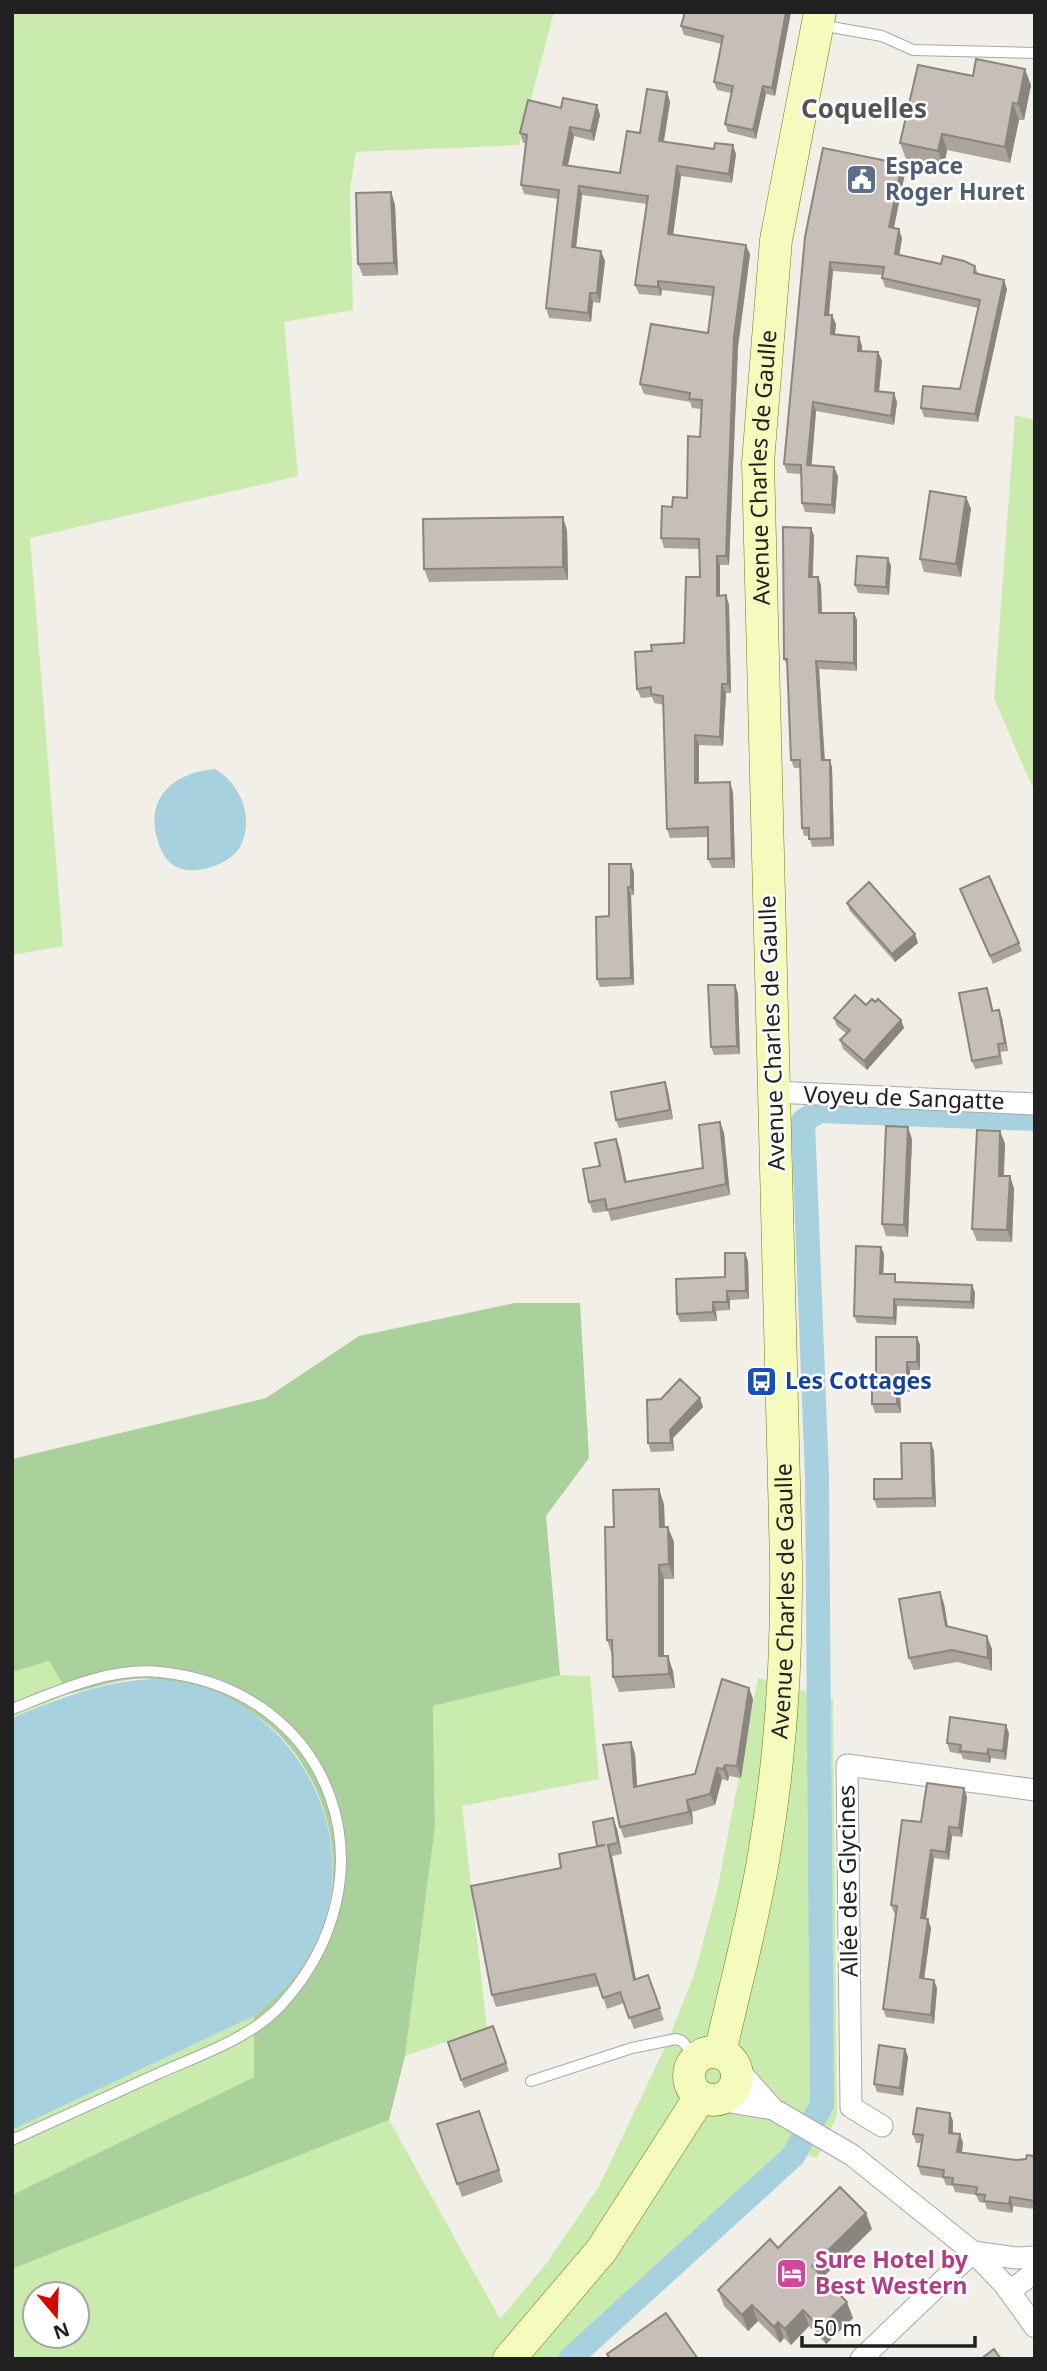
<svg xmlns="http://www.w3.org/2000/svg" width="1047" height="2371" font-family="'Noto Sans',sans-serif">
<rect width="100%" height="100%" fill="#f2efe8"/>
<!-- grass -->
<path fill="#caebae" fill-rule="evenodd" d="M12,12H554L519,145L356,152L350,189L353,310L284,322L298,476L30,538L63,946L12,955Z
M1015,415L1035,420V793L994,699Z
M49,1661L69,1694L12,1718V1672Z
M560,1675L590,1676L599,1779L462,1806L487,2028L405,2056L435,1827L433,1706Z
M758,1678L833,1699L837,2116L817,2158L788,2150L556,2359H12V2269L389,2120L500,2319L546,2264L599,2186L667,2043L695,1972L717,1891ZM35,2294H77V2336H35Z
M254,2016V2077L12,2195V2130Z"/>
<!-- forest -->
<path fill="#aad19c" d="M515,1303H580L589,1458L546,1516L560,1675L433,1706L435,1827L405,2056L389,2120L12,2269V2195L254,2077V2016C282,1993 303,1966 319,1933C356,1855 317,1748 243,1707C230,1699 212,1697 198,1692C183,1688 167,1680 152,1679C125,1676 95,1688 69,1694L49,1661L12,1672V1459L266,1398L359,1336Z"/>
<!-- water -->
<path fill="#a8d1df" d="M215,769C241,784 255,819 240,847C230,865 191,878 173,865C165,860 159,847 157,838C145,795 177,772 215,769Z
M153,1679C177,1681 203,1685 225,1696C323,1746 367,1871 302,1967C289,1986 272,2001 254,2016L12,2130V1718C58,1699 102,1681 153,1679Z"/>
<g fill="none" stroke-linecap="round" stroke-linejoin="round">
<!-- canal -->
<path stroke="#a8d1df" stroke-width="24" d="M570,2359L793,2156L822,2105L817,1476L803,1121L819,1111L1035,1119"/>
<defs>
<path id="lane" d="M820,25L882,36L913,50L1035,53
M12,1709C58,1691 109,1667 160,1672C336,1690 398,1878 281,2005C250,2039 197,2056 157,2074C108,2096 60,2118 12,2140
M531,2081L632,2048L676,2039L682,2041L697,2058"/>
<path id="street" d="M774,1092L1035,1104
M735,2066L773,2109
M719,2100L773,2109L852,2155L973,2252L1004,2284L1035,2327
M882,2126L851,2107L847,1765L1035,1790
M1010,2291L1035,2272
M861,2359L973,2252L1016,2258L1035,2257"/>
<g id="secondary">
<circle cx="713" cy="2076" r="24"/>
<path id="s1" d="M720,2053C735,1987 753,1921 764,1855C781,1757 787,1660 786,1562L758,462L776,240L820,12"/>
<path d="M509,2359L601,2251L700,2097"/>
</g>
</defs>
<!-- lane casing -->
<use href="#lane" stroke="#a8a8a8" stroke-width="12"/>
<!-- street casing -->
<use href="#street" stroke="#a8a8a8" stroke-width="23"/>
<!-- secondary casing -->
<use href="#secondary" stroke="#6b7d03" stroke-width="33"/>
<!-- lane -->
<use href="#lane" stroke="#fff" stroke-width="10"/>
<!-- street -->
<use href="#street" stroke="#fff" stroke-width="21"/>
<!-- secondary -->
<use href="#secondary" stroke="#f5fbbd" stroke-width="32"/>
</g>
<!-- wall -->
<path fill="#aba39d" d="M791,12L775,96L766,94L756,139L728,132L725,124L731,93L717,90L714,82L722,44L684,35L681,26Z
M973,76L1031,85L1024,120H1019L1010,163L947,150L944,167L906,159L900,143Z
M667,92L670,102L664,142L736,154L732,183L681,176L673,235L750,254L738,347L729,565H720V596L726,595L729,605L731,693H726L723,746L699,745V783L733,792L735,868H712L708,859V837L670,838L667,829L664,705L654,703L652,697L641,698L637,689L652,651L684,643L700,577L699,549L664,548L661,538L672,507L687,498L700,437L701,409L692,408L690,402L644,394L640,384L708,333L712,296L662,290L661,296L639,294L635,285L647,204L582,195L576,248L605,261L600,303L593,302L591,322L549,318L546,308L558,199L524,194L521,185L526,143H523L520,133L561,108L597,105L600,115L594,141L574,136L568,166L620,173L640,133Z
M905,173L894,228L902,238L899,255L941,264L975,266L978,274L1007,289L978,422L924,417L921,408L960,389L978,308L885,287L882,278V275L833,271L829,315L836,324L835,334L859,337L862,346V351L878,352L882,361L879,392L897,402L894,425L816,411L811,465L838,476L835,514L805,512L802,503L801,474L787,473L784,464L805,237Z
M391,192L395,205L398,275L363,276L358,264Z
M966,497L971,509L961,577L924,572L920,559Z
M811,528L814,536L813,577H818L821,585L822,613H854L857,620V671L819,669L825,760H830L832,768L834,846L812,847L809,836H804L802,828L800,768H794L791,760L788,667L784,659Z
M567,530L568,580L429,582L424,569Z
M888,558L891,566L889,595L858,593L855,585Z
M634,872V895H631L634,985L600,987L597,979L609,916Z
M960,889L1019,943L1022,951L993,964Z
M847,903L915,934L918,943L895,962L850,911Z
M738,993L740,1054L714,1055L711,1047Z
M990,996L993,1011L1002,1018L1008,1051L1000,1052L1003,1064L975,1069L972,1061Z
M866,1005L901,1020L904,1028L867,1070L843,1049L840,1040L847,1034L837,1026L834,1018Z
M668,1091L673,1119L619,1128L616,1120Z
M720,1122L724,1133L730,1195L611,1221L608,1211L593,1213L589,1202L600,1166L620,1150L626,1182L703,1168Z
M1000,1131L1005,1144L1004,1176L1014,1188L1012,1242L977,1241L972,1229Z
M912,1139L908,1237L886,1236L882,1224Z
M881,1247L884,1254L883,1274L898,1282L975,1292L974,1309L897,1306L896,1325L857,1323L854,1316Z
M748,1261L749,1299L730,1300V1310L716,1311L717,1321L680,1322L677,1314Z
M917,1337L920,1345V1370H910V1392H900L901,1413H875L872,1404L876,1383Z
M700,1398L703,1407L673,1438L674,1451L651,1452L648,1443Z
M931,1443L934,1451L936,1507L877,1508L874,1499L902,1479Z
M664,1504L665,1527L674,1542V1579H664V1656L673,1671L675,1688L619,1692L613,1677L612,1655L607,1640L614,1527Z
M940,1592L944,1604L948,1627L992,1649V1671L957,1662L914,1670L909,1658Z
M749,1688L753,1699L741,1778L729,1776L728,1781L722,1779L715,1805L692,1812L693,1824L624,1838L620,1827L631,1742L635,1754L637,1786L695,1774Z
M1009,1733L1006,1760L991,1758L990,1763L963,1759L961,1754L950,1752L947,1743Z
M964,1788L967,1797L962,1837L952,1836L949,1860L934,1858L926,1919L931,1928L924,1979L937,1988L934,2024L886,2017L883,2009L896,1913H894L891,1905L921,1822Z
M613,1818L617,1829L622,1854L612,1856L636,1979L648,1975L664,2020L634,2029L624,2003L607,2009L599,1986L496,2007L492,1995L561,1868L597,1847Z
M493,2026L509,2071L464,2088L448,2042Z
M905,2049L908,2057L903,2096L877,2092L874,2084Z
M479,2111L503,2182L462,2197L437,2124Z
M953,2121V2133L960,2134L963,2143L962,2153L1016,2160L1026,2159L1035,2156V2209L1013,2206L1012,2213L987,2209L985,2203L979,2202L976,2195L955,2192L953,2186L946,2185L943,2178L921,2175L918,2166L921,2143H916L913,2134Z
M872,2229L823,2277L853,2318L826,2344L809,2326L791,2345L784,2338L780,2343L758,2321L748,2331L724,2306L718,2290L778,2248Z"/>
<!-- shaded-wall -->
<path fill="#8b8580" d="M786,12H791L775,96L772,88Z
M1025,69L1031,85L1024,120L1018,104Z
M763,86L766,94L756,139L753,130Z
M667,92L670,102L662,150L659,141Z
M1013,103L1019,120L1010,163L1005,147Z
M597,105L600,115L594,141L591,131Z
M570,127L574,136L566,174L563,165Z
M942,134L947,150L944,167L938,151Z
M733,145L736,154L732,183L729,174Z
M902,164L905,173L892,236L889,227Z
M677,166L681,176L672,243L668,234Z
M579,186L582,195L575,256L572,247Z
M391,192L395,205L398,275L394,263Z
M899,229L902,238L898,263L895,254Z
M746,245L750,254L738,347L729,565L726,556L734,337Z
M601,251L605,261L600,303L597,293Z
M830,262L833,271L828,324L825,315Z
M1004,280L1007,289L978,422L975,414Z
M658,281L662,290L661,296L658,287Z
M590,293L593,302L591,322L588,313Z
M832,315L836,324L834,343L831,334Z
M859,337L862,346L861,359L858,351Z
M878,352L882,361L878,400L875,391Z
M894,393L897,402L894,425L891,416Z
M813,402L816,411L811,474L807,465Z
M834,467L838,476L835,514L832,505Z
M966,497L971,509L961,577L956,564Z
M563,517L567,530L568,580L563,567Z
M811,528L814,536L812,585L809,577Z
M717,556L720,565V605L717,596Z
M888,558L891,566L889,595L886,587Z
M818,577L821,585L822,621L819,613Z
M726,595L729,605L731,693L728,684Z
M854,613L857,620V671L854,663Z
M816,661L819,669L825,768L822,760Z
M722,684L726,693L723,746L720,737Z
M695,735L699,745V793L695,783Z
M830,760L832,768L834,846L831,838Z
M730,782L733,792L735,868L732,858Z
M631,864L634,872V895L631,887Z
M628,887L631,895L634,985L631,978Z
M915,934L918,943L895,962L892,954Z
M735,985L738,993L740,1054L737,1046Z
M987,988L990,996L995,1019L992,1011Z
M999,1010L1002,1018L1008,1051L1005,1043Z
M901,1020L904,1028L867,1070L864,1061Z
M665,1082L668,1091L673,1119L670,1110Z
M720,1122L724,1133L730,1195L726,1184Z
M908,1127L912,1139L908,1237L904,1225Z
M1000,1131L1005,1144L1003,1188L999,1176Z
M616,1139L620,1150L629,1193L625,1182Z
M1010,1176L1014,1188L1012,1242L1007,1230Z
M881,1247L884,1254L883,1281L880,1274Z
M745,1253L748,1261L749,1299L746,1291Z
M972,1285L975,1292L974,1309L971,1302Z
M727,1291L730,1300V1310L727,1302Z
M894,1299L897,1306L896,1325L894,1318Z
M713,1302L716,1311L717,1321L713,1312Z
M917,1337L920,1345V1370L917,1362Z
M907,1362L910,1370V1392L907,1384Z
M897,1384L900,1392L901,1413L897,1404Z
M700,1398L703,1407L673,1438L674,1451L671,1443L670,1430Z
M931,1443L934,1451L936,1507L933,1498Z
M659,1489L664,1504L665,1542L660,1527Z
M668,1527L674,1542V1579L669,1564Z
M659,1565L664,1579V1671L659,1656Z
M940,1592L944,1604L950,1639L946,1626Z
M987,1636L992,1649V1671L988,1658Z
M668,1656L673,1671L675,1688L669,1674Z
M749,1688L753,1699L741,1778L737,1766Z
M1006,1725L1009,1733L1006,1760L1003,1751Z
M631,1742L635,1754L638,1798L634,1787Z
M988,1749L991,1758L990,1763L987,1754Z
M725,1765L729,1776L728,1781L723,1769Z
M717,1768L722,1779L715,1805L710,1794Z
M964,1788L967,1797L962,1837L959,1828Z
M687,1800L692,1812L693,1824L689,1812Z
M613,1818L617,1829L622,1854L618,1843Z
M949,1827L952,1836L949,1860L946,1852Z
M608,1845L612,1856L638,1991L634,1980Z
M931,1850L934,1858L925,1927L921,1918Z
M928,1919L931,1928L923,1987L920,1978Z
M934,1980L937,1988L934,2024L931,2015Z
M905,2049L908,2057L903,2096L900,2088Z
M950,2113L953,2121L952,2141L949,2133Z
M960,2134L963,2143L960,2161L957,2152Z
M1010,2197L1013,2206L1012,2213L1009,2204Z
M866,2213L872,2229L818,2282L812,2266Z
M847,2302L853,2318L826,2344L820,2328Z
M752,2305L758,2321L748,2331L742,2315Z
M803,2310L809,2326L791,2345L785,2329Z
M778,2322L784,2338L780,2343L774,2327Z"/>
<!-- building -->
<path fill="#c7beb7" stroke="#8b8580" stroke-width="2" d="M685,12H786L772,88L763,86L753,130L725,124L733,86L714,82L723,36L681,26Z
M976,59L1025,69L1018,104L1013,103L1005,147L942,134L938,151L900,143L918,65L973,76Z
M647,89L667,92L659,141L714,149L715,143L733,145L729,174L677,166L668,234L746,245L734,337L726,556H717V596L726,595L728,684H722L720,737L695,735V783L730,782L732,858L708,859V827L667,829L663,696L651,694V687L637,689L635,652L652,651L651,645L684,643L686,577H700L699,539L661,538L662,506L672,507L673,497L687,498L688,436L700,437L702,400L689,399L690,393L640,384L651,324L708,333L714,287L658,281V287L635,285L648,196L579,186L572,247L601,251L597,293H590L588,313L546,308L559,190L521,185L527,135L520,133L528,100L561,108L563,98L597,105L591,131L570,127L563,165L620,173L627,131L640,133Z
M823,148L902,164L889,227L899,229L895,254L941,264L943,256L964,261L975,266L974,273L1004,280L975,414L921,408L923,386L960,389L980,300L882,278L884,267L830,262L825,315H832L831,334L859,337L858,351L878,352L875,391L894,393L891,416L813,402L807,465L834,467L832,505L802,503L801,465L784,464L805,237Z
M391,192L394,263L358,264L356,193Z
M930,491L966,497L956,564L920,559Z
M563,517V567L424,569L423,519Z
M783,527L811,528L809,577H818L819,613H854V663L816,661L822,760H830L831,838L809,839V828H802L800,760H791L787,659H784Z
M857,556L888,558L886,587L855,585Z
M609,864H631V887H628L631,978L597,979L596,917L609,916Z
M989,876L1019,943L990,956L960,889Z
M869,882L915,934L892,954L847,903Z
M708,985H735L737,1046L711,1047Z
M987,988L992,1011L999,1010L1005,1043L998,1044L1000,1056L972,1061L959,993Z
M855,995L866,1005L872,999L875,1002L878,999L901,1020L864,1061L840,1040L850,1030L834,1018Z
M665,1082L670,1110L616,1120L611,1092Z
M720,1122L726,1184L607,1210L605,1199L589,1202L583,1169L600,1166L595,1143L616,1139L625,1182L703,1168L699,1125Z
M886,1126L908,1127L904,1225L882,1224Z
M977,1130L1000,1131L999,1176H1010L1007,1230L972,1229Z
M856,1246L881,1247L880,1274H895V1282L972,1285L971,1302L894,1299V1318L854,1316Z
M725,1253H745L746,1291H727V1302H713V1312L677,1314L676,1279L725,1277Z
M876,1337H917V1362H907V1384H897V1404H872V1383H876Z
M680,1379L700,1398L670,1430L671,1443H648L647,1400L661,1399Z
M901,1443H931L933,1498L874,1499V1479H902Z
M659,1489L660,1527H668L669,1564L659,1565V1656H668L669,1674L613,1677L612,1640H607L605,1527H614L613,1490Z
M940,1592L946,1626L987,1636L988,1658L952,1650L909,1658L899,1599Z
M722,1679L749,1688L737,1766L725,1765L723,1769L717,1768L710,1794L687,1800L689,1812L620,1827L603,1745L631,1742L634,1787L695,1774Z
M950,1717L1006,1725L1003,1751L988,1749L987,1754L960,1751L961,1745L947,1743Z
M927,1783L964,1788L959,1828L949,1827L946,1852L931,1850L921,1918L928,1919L920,1978L934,1980L931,2015L883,2009L897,1906L891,1905L902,1820L921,1822Z
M613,1818L618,1843L608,1845L634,1980L648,1975L660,2008L629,2018L620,1992L603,1998L595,1974L492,1995L471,1886L561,1868L559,1854L605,1845L597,1846L593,1822Z
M493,2026L506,2063L461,2080L448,2042Z
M879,2045L905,2049L900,2088L874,2084Z
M917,2108L950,2113L949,2133L960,2134L957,2152L1016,2160L1026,2159L1027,2155L1035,2156V2201L1010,2197L1009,2204L984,2201L985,2195L976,2194L977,2187L952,2184L953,2178L943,2177L944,2170L918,2166L923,2135L913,2134Z
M479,2111L499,2170L457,2184L437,2124Z
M840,2187L866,2213L812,2266L847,2302L820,2328L803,2310L785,2329L778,2322L774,2327L752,2305L742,2315L718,2290L770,2239L778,2248Z
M666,2313L698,2359H610L607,2354Z
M994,2349L1001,2359H981Z"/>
<!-- icons -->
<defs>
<symbol id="civic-square" viewBox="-11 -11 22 22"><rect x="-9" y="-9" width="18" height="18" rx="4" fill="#5c6f8a" stroke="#fff"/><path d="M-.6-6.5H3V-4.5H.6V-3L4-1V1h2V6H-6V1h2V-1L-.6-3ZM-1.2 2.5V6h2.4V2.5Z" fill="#fff"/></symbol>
<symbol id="bus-square" viewBox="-11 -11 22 22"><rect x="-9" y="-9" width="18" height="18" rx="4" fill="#1a4fb4" stroke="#fff"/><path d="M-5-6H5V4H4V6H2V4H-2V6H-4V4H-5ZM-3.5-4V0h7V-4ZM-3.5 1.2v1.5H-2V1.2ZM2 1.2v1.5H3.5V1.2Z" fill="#fff"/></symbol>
<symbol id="hotel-square" viewBox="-11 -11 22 22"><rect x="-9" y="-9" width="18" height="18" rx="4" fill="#d1479c" stroke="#fff"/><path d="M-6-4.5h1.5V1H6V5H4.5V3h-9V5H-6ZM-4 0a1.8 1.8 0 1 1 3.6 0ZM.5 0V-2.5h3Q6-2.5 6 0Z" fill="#fff"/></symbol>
</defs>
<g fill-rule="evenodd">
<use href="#civic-square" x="844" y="162" width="35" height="35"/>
<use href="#bus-square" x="744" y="1364" width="35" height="35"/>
<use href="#hotel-square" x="774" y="2256" width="35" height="35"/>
</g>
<g text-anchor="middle" stroke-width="5" stroke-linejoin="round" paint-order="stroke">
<!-- service labels -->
<g font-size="23" font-weight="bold" fill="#4e5e75" stroke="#fff" text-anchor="start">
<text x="885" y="174">Espace<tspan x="885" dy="26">Roger Huret</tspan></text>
</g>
<!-- street labels -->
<g font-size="23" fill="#212121" stroke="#fff">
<text dy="8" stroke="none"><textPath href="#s1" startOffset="1592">Avenue Charles de Gaulle</textPath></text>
<text transform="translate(772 1033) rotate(-92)" y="8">Avenue Charles de Gaulle</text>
<text transform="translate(904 1098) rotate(2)" y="8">Voyeu de Sangatte</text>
<text dy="8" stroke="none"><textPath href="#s1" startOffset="458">Avenue Charles de Gaulle</textPath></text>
<text transform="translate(848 1881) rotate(-91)" y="8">Allée des Glycines</text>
</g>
<!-- transit labels -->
<g font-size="23" font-weight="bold" fill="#164399" stroke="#fff" text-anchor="start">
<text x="785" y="1389">Les Cottages</text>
</g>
<!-- hotel labels -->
<g font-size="23" font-weight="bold" fill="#b23c85" stroke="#fff" text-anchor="start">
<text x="815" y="2268">Sure Hotel by<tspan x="815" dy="26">Best Western</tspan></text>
</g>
<!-- quarter labels -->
<g font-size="26" font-weight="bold" fill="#545454" stroke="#fff">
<text x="864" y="118">Coquelles</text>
</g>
</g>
<!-- border -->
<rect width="1047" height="2371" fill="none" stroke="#212121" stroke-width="28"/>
<!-- north arrow -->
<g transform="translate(56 2315) rotate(161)"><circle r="33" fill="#ffffff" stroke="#a6a6a6" stroke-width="2"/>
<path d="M0-5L12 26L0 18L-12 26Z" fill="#d30800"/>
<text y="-10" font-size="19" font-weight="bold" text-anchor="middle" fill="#212121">N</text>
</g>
<!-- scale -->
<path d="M802 2336v10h173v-10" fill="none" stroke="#212121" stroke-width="3.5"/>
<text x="813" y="2336" font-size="21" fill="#212121" stroke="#ffffff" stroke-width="5" paint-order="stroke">50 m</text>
</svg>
